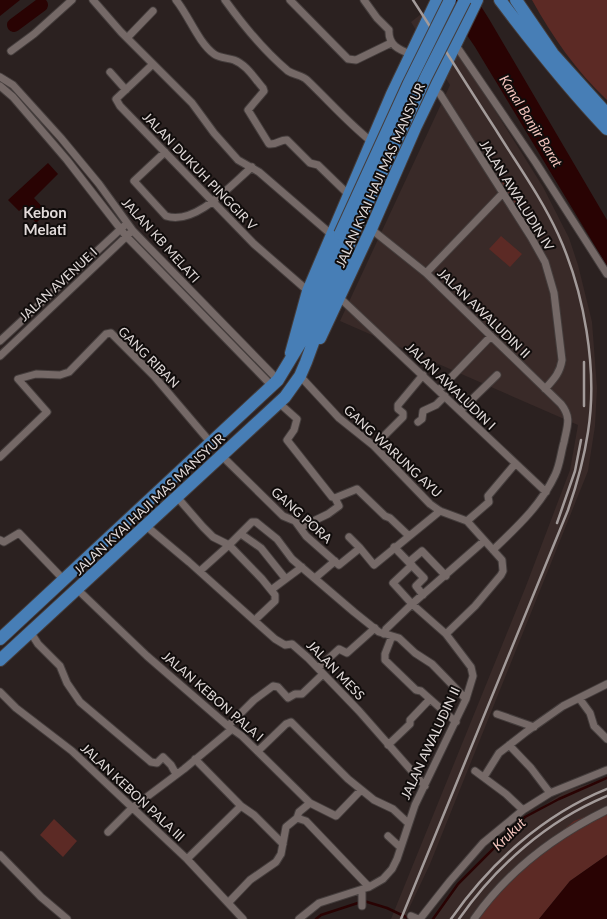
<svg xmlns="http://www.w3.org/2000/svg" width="607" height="919" font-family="Lato,sans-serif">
<rect width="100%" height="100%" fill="#2b2120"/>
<!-- built -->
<path fill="#392a28" d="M430,7L543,187L569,238L578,265L592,322L597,388L595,426L588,471L430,864L404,919H391L526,586L570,470L578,425L340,321L450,85L411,22Z
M607,778V808L472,919H434L460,883L509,829L566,791Z"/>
<!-- green -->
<path fill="#5c2a25" d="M532,0H607V100C576,71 552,36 532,0Z
M500,174L519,203L514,206L494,177Z
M501,236L522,254L510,267L489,249Z
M607,808V855L570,881L539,919H472L515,870L574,821Z
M54,819L77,841L63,857L40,835Z"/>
<!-- water -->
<path fill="#290303" d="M0,0H20L0,16Z
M443,0H477L489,19L607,220V266L475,47Z
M48,163L58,174L34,198L47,212L36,223L23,208L19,211L8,200Z
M607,855V919H539L570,881Z"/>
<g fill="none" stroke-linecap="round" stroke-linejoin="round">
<!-- stream -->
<path stroke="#290303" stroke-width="2.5" d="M316,919L321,915L364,901L387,908L410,919
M433,919L458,884L525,817L559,799L607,778"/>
<!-- river -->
<path stroke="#290303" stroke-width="14" d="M14,25L41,5"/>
<defs>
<path id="minor" d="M93,0L121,32L192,103L214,133L238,160L259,172L332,235
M176,0C189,16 198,42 214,54C219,58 228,58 234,60C247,65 254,78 263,88L264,91L248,110L269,144C277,145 281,139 287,140L310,163L318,165L350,196
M225,0C243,25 264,51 288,71C294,75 302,75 307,80C329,101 348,123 372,142
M290,0L348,59L356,60L391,43
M364,0L377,18L389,30C388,45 399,50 411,54
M127,38L153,11
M455,44L536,163L607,274
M11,51L34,34L72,0
M153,64L116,99L120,106L254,244L308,291
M110,72L126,90
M0,77L13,85L61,138L99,184L133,231L278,380
M0,86L13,97L67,160L126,236L272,386
M434,89L440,94L531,237L545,262L554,293L562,360C560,373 554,379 545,389
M165,152L134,181L166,216C195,226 231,185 252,167
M371,229L426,273L561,404C572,418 567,426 564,442C561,452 560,465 555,475C541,505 517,527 493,550
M426,273L503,193
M339,297L546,492
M0,341L124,226
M0,356L130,233
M300,376L339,418L374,446L430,504L440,511L467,521L502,560L503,571L501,575L475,606L446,634
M439,390L491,336
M279,403L297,419L294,430L287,440L332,497L335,498L357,489L385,516L390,518L409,536
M460,411L497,375
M418,422L422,419L423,411L436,405L445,396
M374,446L403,417V413L398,409V405L423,375
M222,456L283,516L295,521L306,536L339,565L360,548L374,565L440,511
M0,457L47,412L18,379L36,374L60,375L69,372L106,334L111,333L154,376L211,443
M177,497L203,527L213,537L229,545L252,522H256L277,539L292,559L354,612L379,632L399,638L415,653L432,664L466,699
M467,521L489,502L488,496L515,464
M145,525L189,562L275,639L285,645L292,644L308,658L359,711L425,786
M301,527L328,514L339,506L335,498
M241,534L261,548L285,578
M349,537L360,548
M0,540L4,542L19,533L64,580
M394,547L424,578L416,586L423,595
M409,562L422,551L446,576
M200,571L229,545L262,579L275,595V601L255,620
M315,578L335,561
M77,589L147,656L228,726L242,736L310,803L336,816L361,790
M271,590L302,567
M31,633L38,644L60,666L67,683L80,702L151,762L157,763L163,757L171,765L176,774
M384,634L386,629L412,604L393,583L412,565
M392,636L385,654V660L416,690L421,691L456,722
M318,668L339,649L347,653L375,628
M0,692L16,708L72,751L187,859L243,919
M579,698L590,713L594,726L607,739
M497,714L534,727
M228,726L254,700L273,686L278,687L288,698L295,694H302L323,674
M388,745L410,724V720L430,699
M509,745L531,768L550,793
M258,751L286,724L291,722L348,779L374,800L393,809L408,823
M195,759L241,806L254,815L283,844
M475,771L506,794L523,810
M484,777L499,753L526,732L563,706L607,684
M310,803L299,812L297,818L306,821L369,887
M108,832L132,808L184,769L232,729
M388,836L400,847
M0,855L41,897L67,919
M187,859L241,806
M362,890V906
M228,903L250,880L276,862L281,854L286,827L297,818
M411,916L418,919
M299,919L319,903L369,887L383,879L392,869L397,859L415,805L466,699L473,676L471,667L446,634L412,604L484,541
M420,919L450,881L483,843L523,810L550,793L607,770
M474,919C508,871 554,836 607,810"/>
<path id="primary" d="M500,0C534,45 568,88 607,129
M516,0L553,54L607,114
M320,338L371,229L415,128L477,0
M291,353L308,291L392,94L437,0
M0,639L278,380L304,337L340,234
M0,660L285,397L300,376L306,362L353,234"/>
</defs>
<!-- minor casing -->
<use href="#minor" stroke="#443d3c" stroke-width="9"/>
<!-- primary casing -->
<use href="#primary" stroke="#443d3c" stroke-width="14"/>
<!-- minor -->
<use href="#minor" stroke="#756967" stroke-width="7"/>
<!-- primary -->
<use href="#primary" stroke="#477eb6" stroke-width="12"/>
<!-- rail -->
<path stroke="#a39b9a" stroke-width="2.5" d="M584,406V362
M557,523L575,471L581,440
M401,919L568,510C577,484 584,459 588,432C598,369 584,291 558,234C541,197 517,164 496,130C468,87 441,43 413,0
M451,919C490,863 543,815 607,789
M459,919C496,866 547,821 607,796"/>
<defs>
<path id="primary-bridge" d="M340,234L409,83L450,0
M353,234L426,77L465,0"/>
</defs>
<!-- primary-bridge casing -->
<use href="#primary-bridge" stroke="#443d3c" stroke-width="14" stroke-linecap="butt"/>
<!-- primary-bridge -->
<use href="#primary-bridge" stroke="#477eb6" stroke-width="12"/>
</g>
<g text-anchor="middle" stroke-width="4" stroke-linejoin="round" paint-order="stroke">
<!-- street labels -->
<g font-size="13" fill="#e1dad9" stroke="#100c0b">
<text transform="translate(200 171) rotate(46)" y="5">JALAN DUKUH PINGGIR V</text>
<text transform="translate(380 175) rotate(-66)" y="5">JALAN KYAI HAJI MAS MANSYUR</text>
<text transform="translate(517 195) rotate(58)" y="5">JALAN AWALUDIN IV</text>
<text transform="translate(161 240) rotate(48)" y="5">JALAN KB MELATI</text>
<text transform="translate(58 284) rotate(-43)" y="5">JALAN AVENUE I</text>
<text transform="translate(484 313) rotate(44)" y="5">JALAN AWALUDIN II</text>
<text transform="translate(149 357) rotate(45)" y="5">GANG RIBAN</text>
<text transform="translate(451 386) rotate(44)" y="5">JALAN AWALUDIN I</text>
<text transform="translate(393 451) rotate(43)" y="5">GANG WARUNG AYU</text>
<text transform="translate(149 504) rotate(-43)" y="5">JALAN KYAI HAJI MAS MANSYUR</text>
<text transform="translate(302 515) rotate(42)" y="5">GANG PORA</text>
<text transform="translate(336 670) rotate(46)" y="5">JALAN MESS</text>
<text transform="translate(213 696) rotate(41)" y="5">JALAN KEBON PALA I</text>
<text transform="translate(430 743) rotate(-65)" y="5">JALAN AWALUDIN II</text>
<text transform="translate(133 792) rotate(43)" y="5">JALAN KEBON PALA III</text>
</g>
<!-- water labels -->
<g font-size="14" font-style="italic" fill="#f3c4bd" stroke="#100c0b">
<text transform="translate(531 121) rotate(58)" y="5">Kanal Banjir Barat</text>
<text transform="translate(509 834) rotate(-44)" y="5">Krukut</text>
</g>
<!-- quarter labels -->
<g font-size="15" font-weight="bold" fill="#e1dad9" stroke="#100c0b">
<text x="45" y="218">Kebon<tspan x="45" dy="17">Melati</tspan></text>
</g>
</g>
</svg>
